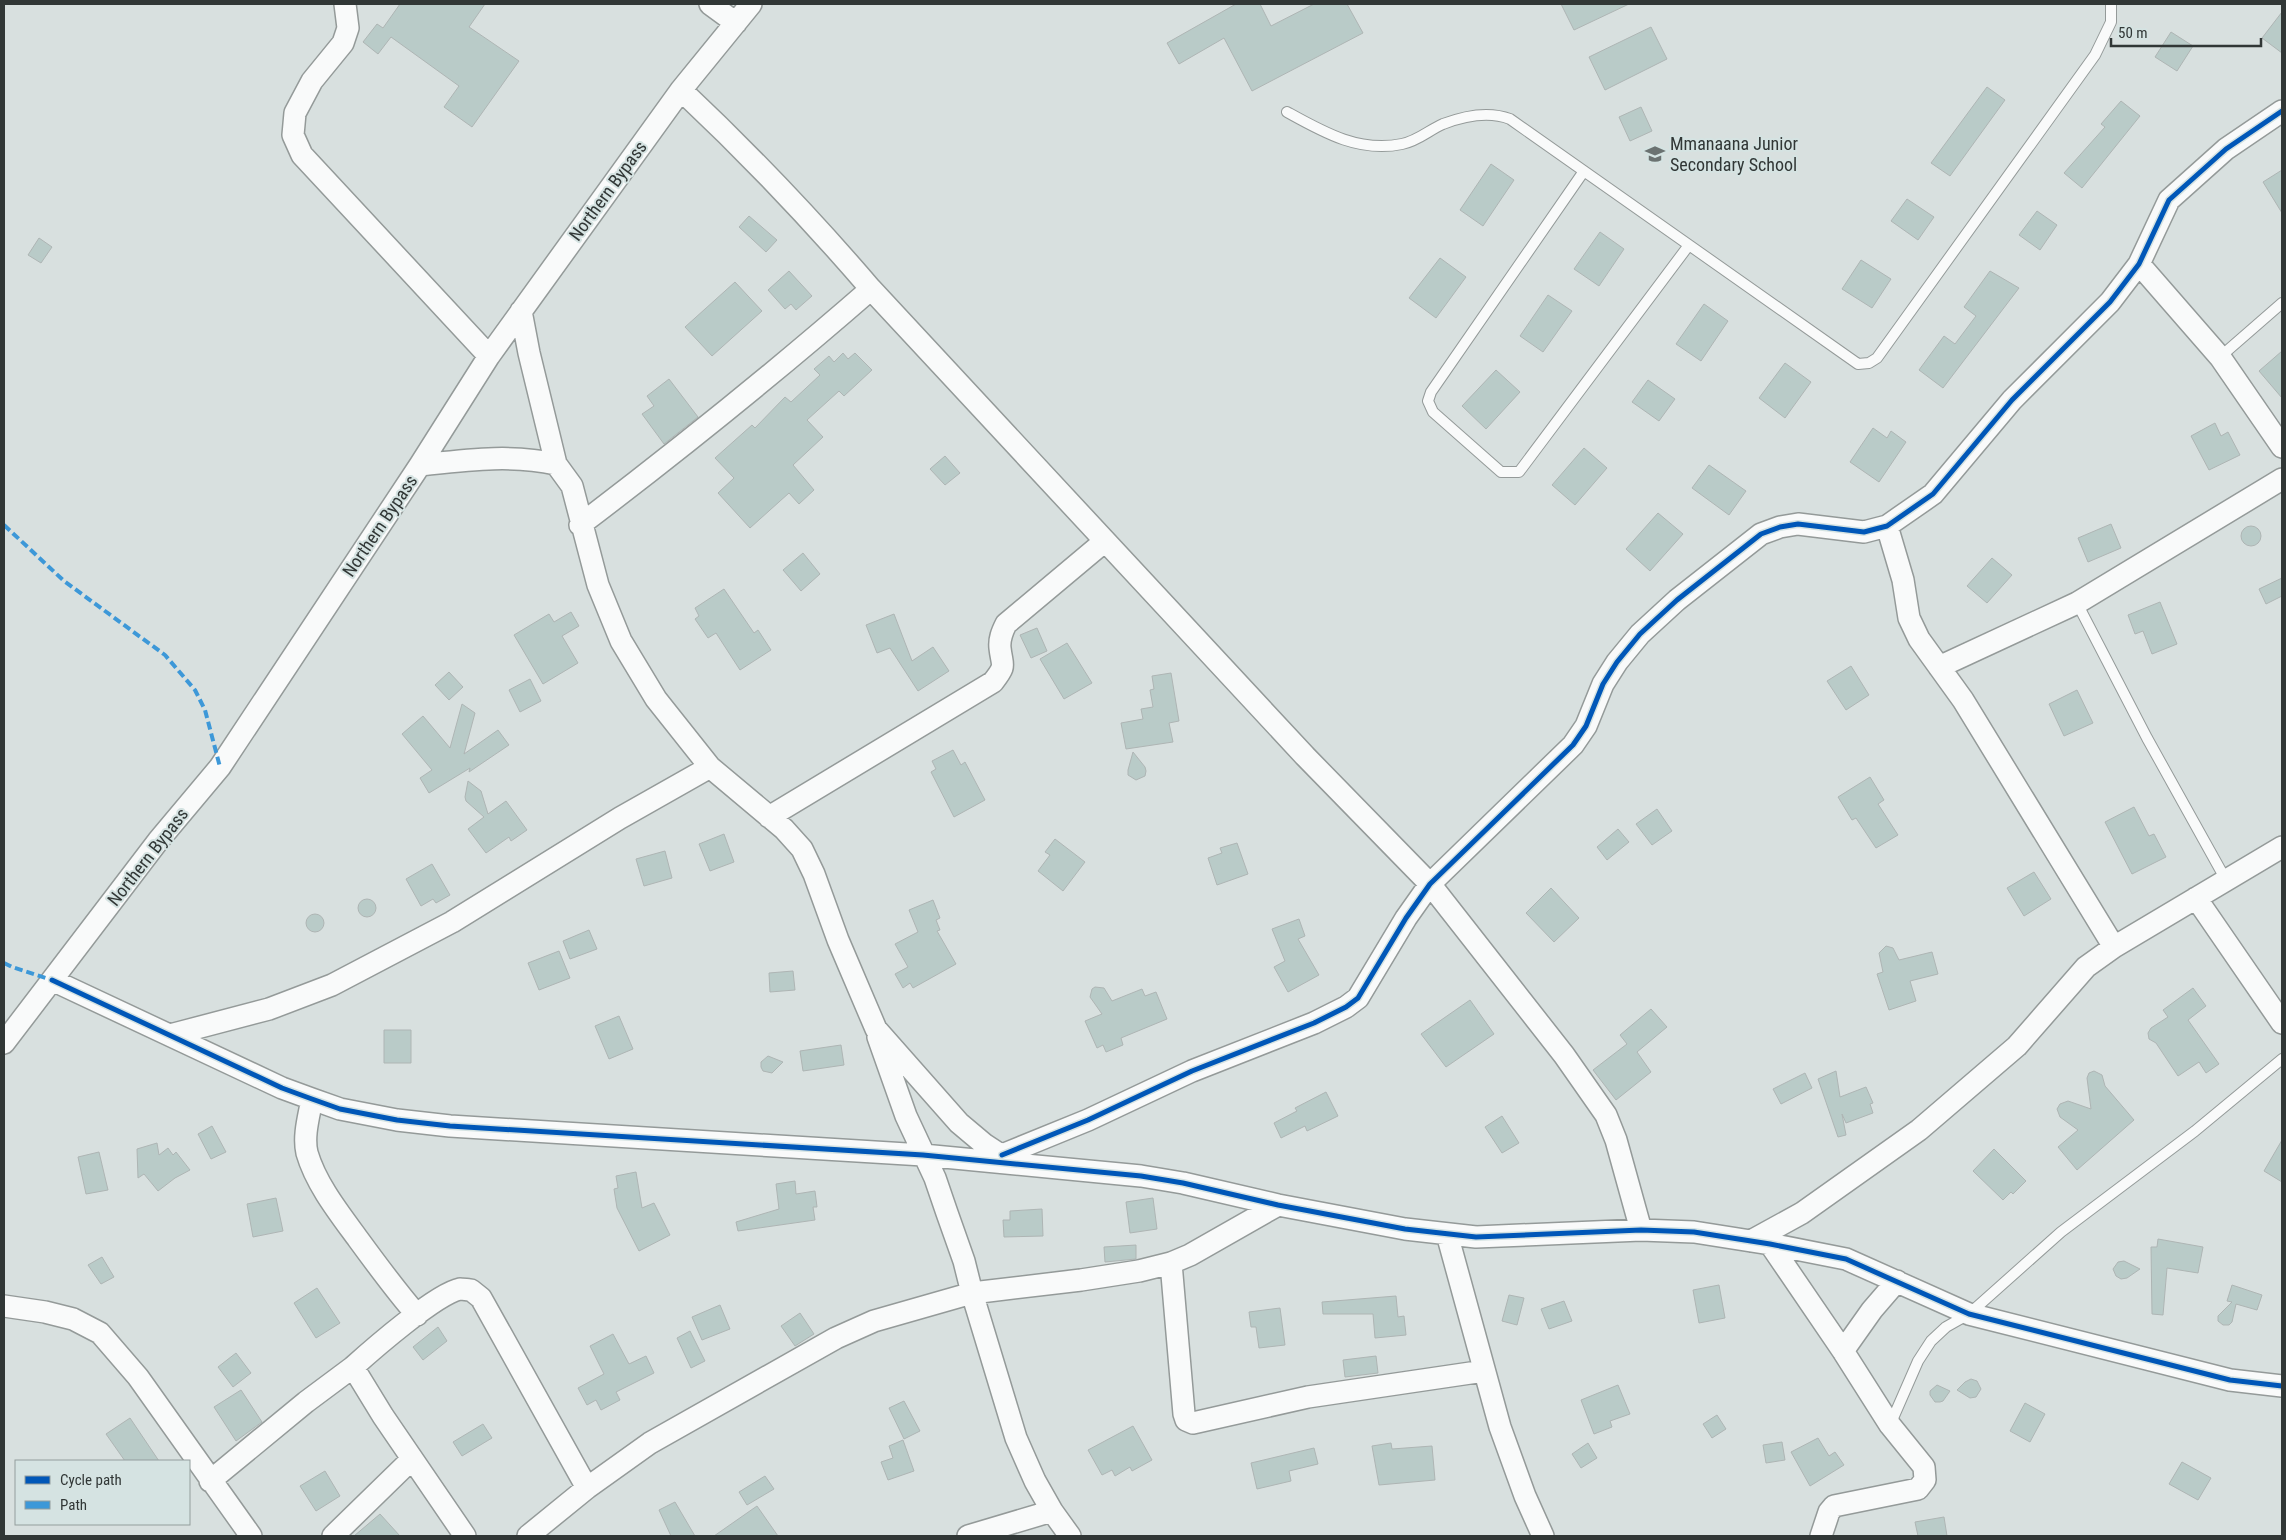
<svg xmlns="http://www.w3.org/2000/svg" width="2286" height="1540" font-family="'Roboto Condensed',sans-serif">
<rect width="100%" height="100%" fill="#d8e0df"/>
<!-- building -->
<path fill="#b9cbc8" stroke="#aeb5b4" d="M400,4H485L469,27L519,61L472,127L444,107L459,86L391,37L378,54L363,42L377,24L383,28Z
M1236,4H1260L1271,26L1314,4H1347L1363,33L1252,91L1224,38L1179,64L1167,43Z
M1561,4H1629L1574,30Z
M2282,12V53L2262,38Z
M1651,27L1667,59L1605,90L1589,57Z
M2171,32L2193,46L2177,71L2155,57Z
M1987,87L2005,100L1950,176L1931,163Z
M2121,101L2140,116L2082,188L2064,173L2105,127L2101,124Z
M1641,107L1652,131L1630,141L1619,117Z
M1491,164L1514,180L1483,226L1460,210Z
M2282,170V213L2263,182Z
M1907,199L1934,217L1918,240L1891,221Z
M2037,211L2057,225L2040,250L2019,235Z
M749,216L777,240L766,252L739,227Z
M1600,232L1624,249L1599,286L1574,269Z
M39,238L52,247L41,263L28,255Z
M1440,258L1466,277L1436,318L1409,298Z
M1861,260L1891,279L1872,308L1842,289Z
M789,271L812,296L796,310L791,304L785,309L768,290Z
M1990,271L2019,288L1943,388L1919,370L1944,336L1955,344L1976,316L1964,307Z
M735,282L762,311L712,356L685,327Z
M1548,295L1572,311L1543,352L1520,336Z
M1704,304L1728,321L1701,361L1676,344Z
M2282,351V398L2259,371Z
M843,353L848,359L855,353L872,370L844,396L839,391L807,420L823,437L793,465L814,490L799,504L789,493L750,528L718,493L734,478L715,458L752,425L755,428L785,397L791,402L820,375L814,369L829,356L834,362Z
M1785,363L1811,382L1785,418L1759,398Z
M1496,370L1520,392L1486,429L1462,406Z
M669,379L698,417L664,444L642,414L654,406L647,396Z
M1648,380L1675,399L1659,421L1632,402Z
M2215,423L2221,436L2228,432L2240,455L2209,470L2191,436Z
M1873,428L1887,438L1891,431L1906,442L1879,482L1850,462Z
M1584,448L1607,468L1575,505L1552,485Z
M945,456L960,473L945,485L930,469Z
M1709,465L1746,491L1729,515L1692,488Z
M1658,513L1683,534L1650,571L1626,549Z
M2111,524L2121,548L2088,562L2078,538Z
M2241 536a10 10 0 1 1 20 0a10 10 0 1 1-20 0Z
M803,553L820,574L801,591L783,570Z
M1992,558L2012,575L1987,603L1967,586Z
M2282,578V596L2266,604L2259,589Z
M724,589L754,633L758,630L771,650L740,670L716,633L708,638L695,619L699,616L695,608Z
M2160,602L2177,644L2152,654L2143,631L2135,634L2128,615Z
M571,612L579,626L562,636L578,663L543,684L514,635L549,614L554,622Z
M894,614L912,661L933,647L949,671L918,691L890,648L877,653L866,625Z
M1037,628L1047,651L1031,658L1020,635Z
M1067,643L1092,683L1064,699L1040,659Z
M1851,666L1869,695L1846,710L1827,681Z
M449,672L463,687L449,700L435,685Z
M1171,673L1179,721L1169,723L1173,742L1126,749L1121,723L1143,719L1141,709L1153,707L1150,690L1154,689L1152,676Z
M530,679L541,701L520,712L509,690Z
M2077,690L2093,723L2064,736L2049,704Z
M462,704L475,713L464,754L498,730L509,745L469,772L470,768L429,793L420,778L432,770L402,734L423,716L450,748Z
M953,750L961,765L965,762L985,800L954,817L931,772L936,769L932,761Z
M1133,752L1145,767L1146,771L1145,776L1136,780L1128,775V770Z
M1870,777L1884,800L1878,804L1898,835L1876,848L1856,818L1852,820L1838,797Z
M468,781L481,791L488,814L506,801L527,830L511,841L509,837L486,853L468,829L484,817L466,801L465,797Z
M2134,807L2149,836L2154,834L2166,857L2132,874L2105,822Z
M1657,809L1672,831L1652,845L1636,824Z
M1618,829L1629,842L1607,860L1597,847Z
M724,834L734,862L710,871L699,844Z
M1055,839L1085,862L1063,891L1038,871L1050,855L1045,852Z
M1237,843L1248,874L1217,885L1208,858L1222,853L1220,848Z
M665,851L672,878L644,886L636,859Z
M432,864L450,895L436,903L433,899L421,906L406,879Z
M2034,872L2051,899L2024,916L2007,888Z
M1551,888L1579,918L1554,942L1526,913Z
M358 908a9 9 0 1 1 18 0a9 9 0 1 1-18 0Z
M933,900L940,918L936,920L940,930L937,931L956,964L913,988L910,983L903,988L895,974L908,967L895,944L918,932L909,910Z
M306 923a9 9 0 1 1 18 0a9 9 0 1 1-18 0Z
M1299,919L1305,936L1298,939L1319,975L1288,992L1274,967L1285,961L1272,929Z
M589,930L597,949L570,959L563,941Z
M1886,946L1893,948L1899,960L1932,952L1938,974L1910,981L1916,1001L1889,1010L1877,974L1883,972L1879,953Z
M559,951L570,978L539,990L528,963Z
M793,971L795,990L770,992L769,973Z
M1095,987L1104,988L1112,1001L1142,989L1145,996L1156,992L1167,1019L1121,1038L1123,1045L1106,1052L1103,1045L1097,1048L1085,1021L1102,1014L1090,997L1092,989Z
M2193,988L2206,1006L2188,1020L2219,1064L2206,1073L2199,1062L2178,1076L2156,1043L2149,1039L2148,1033L2151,1028L2168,1017L2163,1010Z
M1470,1000L1494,1034L1446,1067L1421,1034Z
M1651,1009L1667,1027L1637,1052L1651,1072L1616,1100L1593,1070L1627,1044L1620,1035Z
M619,1016L633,1049L609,1059L595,1026Z
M384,1030H411V1063H384Z
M841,1045L844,1065L803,1071L800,1051Z
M768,1056L783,1062L772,1073L763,1071L761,1067V1062Z
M1836,1071L1840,1097L1866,1087L1873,1103L1870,1104L1873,1113L1846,1123L1842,1114L1846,1135L1838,1137L1818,1079Z
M2094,1071L2102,1075L2105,1086L2134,1120L2077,1170L2058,1147L2078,1130L2060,1117L2057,1109L2060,1104L2068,1101L2091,1109L2087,1078L2089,1073Z
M1805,1073L1812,1088L1781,1104L1773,1089Z
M1326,1092L1338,1116L1307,1131L1305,1126L1281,1138L1274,1123L1297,1111L1295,1108Z
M1502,1116L1519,1143L1502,1153L1485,1127Z
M212,1126L226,1152L211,1159L198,1134Z
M2282,1140V1182L2264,1171Z
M157,1143L159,1155L168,1148L173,1155L176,1152L190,1170L175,1178L158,1191L144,1174L138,1178L137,1149Z
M1994,1149L2026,1181L2013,1194L2011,1192L2003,1200L1973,1171Z
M99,1152L108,1190L86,1194L78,1157Z
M636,1172L642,1208L654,1203L670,1235L639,1251L617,1208L614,1189L618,1188L616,1176Z
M795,1181L796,1194L815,1191L817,1207H813L815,1220L738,1231L736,1222L779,1209L776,1184Z
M276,1198L283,1231L253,1237L247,1204Z
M1153,1198L1157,1229L1130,1233L1126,1202Z
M1042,1209L1043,1236L1004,1237L1003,1220H1010V1211Z
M2158,1239L2203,1247L2198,1273L2167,1268L2163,1315L2152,1314L2151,1247H2157Z
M1136,1245V1259L1105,1262L1104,1247Z
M102,1257L114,1277L101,1284L88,1265Z
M2124,1261L2140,1269L2127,1278L2121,1279L2116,1276L2113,1269L2118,1262Z
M1719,1285L1725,1318L1699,1323L1693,1290Z
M2232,1285L2262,1295L2257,1310L2236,1304L2232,1322L2229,1325H2223L2218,1321V1316L2232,1302L2227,1301Z
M317,1288L340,1323L316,1338L294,1303Z
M1509,1295L1524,1298L1517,1325L1502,1321Z
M1396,1296L1398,1317L1404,1316L1406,1335L1375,1338L1373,1314H1323L1322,1302Z
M1564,1301L1572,1321L1549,1329L1541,1309Z
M720,1305L730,1329L702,1340L692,1317Z
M1280,1308L1285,1345L1259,1348L1256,1327H1251L1249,1312Z
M800,1313L814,1334L795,1346L781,1326Z
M438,1327L447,1341L423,1360L413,1347Z
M690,1331L705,1361L691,1368L677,1338Z
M613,1334L629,1364L646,1356L654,1373L616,1392L620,1400L601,1410L596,1400L587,1405L578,1388L604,1374L590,1346Z
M236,1353L251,1373L233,1387L218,1367Z
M1376,1356L1378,1373L1345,1377L1343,1360Z
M1971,1379L1977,1381L1981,1389L1976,1397L1970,1398L1957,1390L1965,1382Z
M1618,1385L1630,1414L1610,1421L1612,1427L1594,1434L1581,1400Z
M1937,1385L1950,1391L1943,1401L1940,1402H1935L1930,1395V1391Z
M241,1390L262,1422L236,1441L214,1407Z
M904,1401L920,1431L904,1439L889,1408Z
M2025,1403L2045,1414L2030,1442L2010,1431Z
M1717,1415L1726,1429L1712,1438L1703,1424Z
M130,1418L159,1461H125L106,1434Z
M483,1424L492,1438L462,1456L453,1442Z
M1133,1426L1152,1460L1132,1471L1130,1467L1115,1476L1112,1470L1102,1475L1088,1450Z
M1818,1438L1829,1456L1835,1452L1844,1465L1810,1486L1791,1452Z
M903,1440L914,1471L888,1480L881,1462L893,1458L889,1446Z
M1782,1442L1785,1460L1766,1463L1763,1445Z
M1391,1443L1392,1449L1432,1446L1435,1480L1379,1485L1372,1446Z
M1588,1443L1597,1458L1581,1468L1572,1454Z
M1314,1448L1318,1464L1289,1471L1291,1481L1257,1489L1251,1463Z
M2182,1462L2211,1478L2198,1500L2169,1484Z
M325,1471L340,1496L316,1511L300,1486Z
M765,1476L774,1489L747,1505L739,1492Z
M675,1502L695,1536H671L659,1510Z
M757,1506L778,1536H714Z
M380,1514L400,1536H354Z
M1944,1517L1947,1536H1918L1915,1522Z"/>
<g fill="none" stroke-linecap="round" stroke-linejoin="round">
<defs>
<path id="service" d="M1287,112C1323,132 1359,153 1402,144C1418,141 1429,130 1443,124C1464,116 1489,111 1510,119L1858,364L1869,363L1877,358L2095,55L2111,22V4
M1584,171L1431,392L1428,401L1433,412L1501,472H1519L1689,245
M2220,357L2282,303
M2077,603L2147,738L2226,880
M1890,1425L1918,1361L1931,1341L1946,1327L1969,1314L2061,1232L2195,1131L2282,1059"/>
<path id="minor" d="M345,4L348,28L343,43L312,81L295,113L293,135L302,155L489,356
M710,4L736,23
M681,90C748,153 811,219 871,289L1305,756L1430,884L1564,1055L1606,1115L1616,1140L1641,1230
M2139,264L2220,357L2282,447
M521,311L529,353L556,464
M420,465C467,460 511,454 556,464L572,486L598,585L621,641L656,699L710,767L784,829L802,849L814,874L838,940L876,1029L959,1123L984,1144L1013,1163
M580,525C680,449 777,371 871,289
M1887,526L1903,580L1909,618L1919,639L1963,700L2114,947
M1939,667L2077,603L2282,479
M769,817L993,682C1007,664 1002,667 1000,648C999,639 1002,632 1006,624L1105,541
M2196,898L2282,1023
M52,980L282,1088L312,1099L340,1109L397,1120L450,1126L923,1155L1141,1176L1183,1183L1278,1205L1405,1229L1476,1237L1641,1230L1694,1232L1770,1244L1846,1259L1969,1314L2230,1380L2282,1386
M170,1035L269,1009L332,985L452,922L620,818L710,767
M878,1037L906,1116L935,1178L947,1213L964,1261L972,1293L1016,1438L1035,1481L1052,1511L1070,1536
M4,1043L158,841L220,767L420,465L489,356L681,90L751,4
M312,1099C309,1116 303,1136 307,1153C316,1184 339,1213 358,1239C377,1265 396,1291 417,1315
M1002,1155L1088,1120L1192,1071L1314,1023L1346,1007L1358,998L1406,918L1430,884L1573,745L1586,726L1603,684L1617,662L1640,634L1677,600L1761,534L1780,527L1798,524L1864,532L1887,526L1933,494L2012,400L2110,302L2139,264L2169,200L2226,149L2282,111
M1447,1234L1500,1427L1525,1496L1543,1536
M1751,1241L1802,1213L1919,1130L2017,1046L2086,967L2114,947L2282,847
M1770,1244L1843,1351L1890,1425L1924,1467L1925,1480L1918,1489L1834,1506L1829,1512L1821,1536
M1171,1263L1184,1414L1186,1420L1193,1423L1308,1397L1484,1371
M4,1306L45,1312L73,1319L100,1333L138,1377L251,1536
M1843,1351L1872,1310L1897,1281
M210,1481L306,1402L353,1367
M333,1536L412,1459
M465,1536L383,1416L353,1367C373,1349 436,1294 460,1289C463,1289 468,1290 471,1290L481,1298L587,1488
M528,1536L587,1488L650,1443L836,1338L874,1321L972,1293L1081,1280L1139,1271L1171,1263L1190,1255L1278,1205
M968,1536L1052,1511"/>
</defs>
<!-- service casing -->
<use href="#service" stroke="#949a99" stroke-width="12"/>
<!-- minor casing -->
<use href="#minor" stroke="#949a99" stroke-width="24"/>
<!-- service -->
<use href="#service" stroke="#f9fafa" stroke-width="10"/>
<!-- minor -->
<use href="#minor" stroke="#f9fafa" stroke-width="21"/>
<!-- quiet -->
<path stroke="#3d98d8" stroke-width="4" stroke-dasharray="8 4" stroke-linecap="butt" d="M4,525L64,581L165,655L195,690L205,710L220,767
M4,963L12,967L52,980"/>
<defs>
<path id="cycleway" d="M52,980L282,1088L312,1099L340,1109L397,1120L450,1126L923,1155L1141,1176L1183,1183L1278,1205L1405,1229L1476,1237L1641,1230L1694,1232L1770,1244L1846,1259L1969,1314L2230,1380L2282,1386
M1002,1155L1088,1120L1192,1071L1314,1023L1346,1007L1358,998L1406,918L1430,884L1573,745L1586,726L1603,684L1617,662L1640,634L1677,600L1761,534L1780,527L1798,524L1864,532L1887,526L1933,494L2012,400L2110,302L2139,264L2169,200L2226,149L2282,111"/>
</defs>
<!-- cycleway casing -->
<use href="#cycleway" stroke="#d5e3e2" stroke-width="8"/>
<!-- cycleway -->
<use href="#cycleway" stroke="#0057b8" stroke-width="5"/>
</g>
<!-- icons -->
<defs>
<symbol id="school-bare" viewBox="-9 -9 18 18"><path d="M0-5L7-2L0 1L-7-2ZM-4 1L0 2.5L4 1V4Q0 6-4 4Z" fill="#6b7271" stroke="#d5e3e2" stroke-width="2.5" paint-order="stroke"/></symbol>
</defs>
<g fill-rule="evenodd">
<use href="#school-bare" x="1641" y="140" width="28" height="28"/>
</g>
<g text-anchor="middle" stroke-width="4" stroke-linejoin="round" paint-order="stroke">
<!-- poi labels -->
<g font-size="18" fill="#313736" stroke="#d5e3e2" text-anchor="start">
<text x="1670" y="150">Mmanaana Junior<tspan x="1670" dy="21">Secondary School</tspan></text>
</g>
<!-- street labels -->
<g font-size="18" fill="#313736" stroke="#d5e3e2">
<text transform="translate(608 191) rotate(-54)" y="6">Northern Bypass</text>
<text transform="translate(380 526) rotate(-56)" y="6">Northern Bypass</text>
<text transform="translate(148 857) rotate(-52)" y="6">Northern Bypass</text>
</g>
</g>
<!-- border -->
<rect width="2286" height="1540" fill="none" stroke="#313736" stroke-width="10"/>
<!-- legend -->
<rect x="15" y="1460" width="175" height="65" fill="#d5e3e2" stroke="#939e9d"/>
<rect x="25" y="1476" width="25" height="8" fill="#0057b8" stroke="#939e9d"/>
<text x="60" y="1485" font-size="15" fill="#313736">Cycle path</text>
<rect x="25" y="1501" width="25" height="8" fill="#3d98d8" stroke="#939e9d"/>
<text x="60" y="1510" font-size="15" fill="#313736">Path</text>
<!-- scale -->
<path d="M2111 38v8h150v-8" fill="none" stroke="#313736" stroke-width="2.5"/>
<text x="2118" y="38" font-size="15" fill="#313736" stroke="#d5e3e2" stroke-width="4" paint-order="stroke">50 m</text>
</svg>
